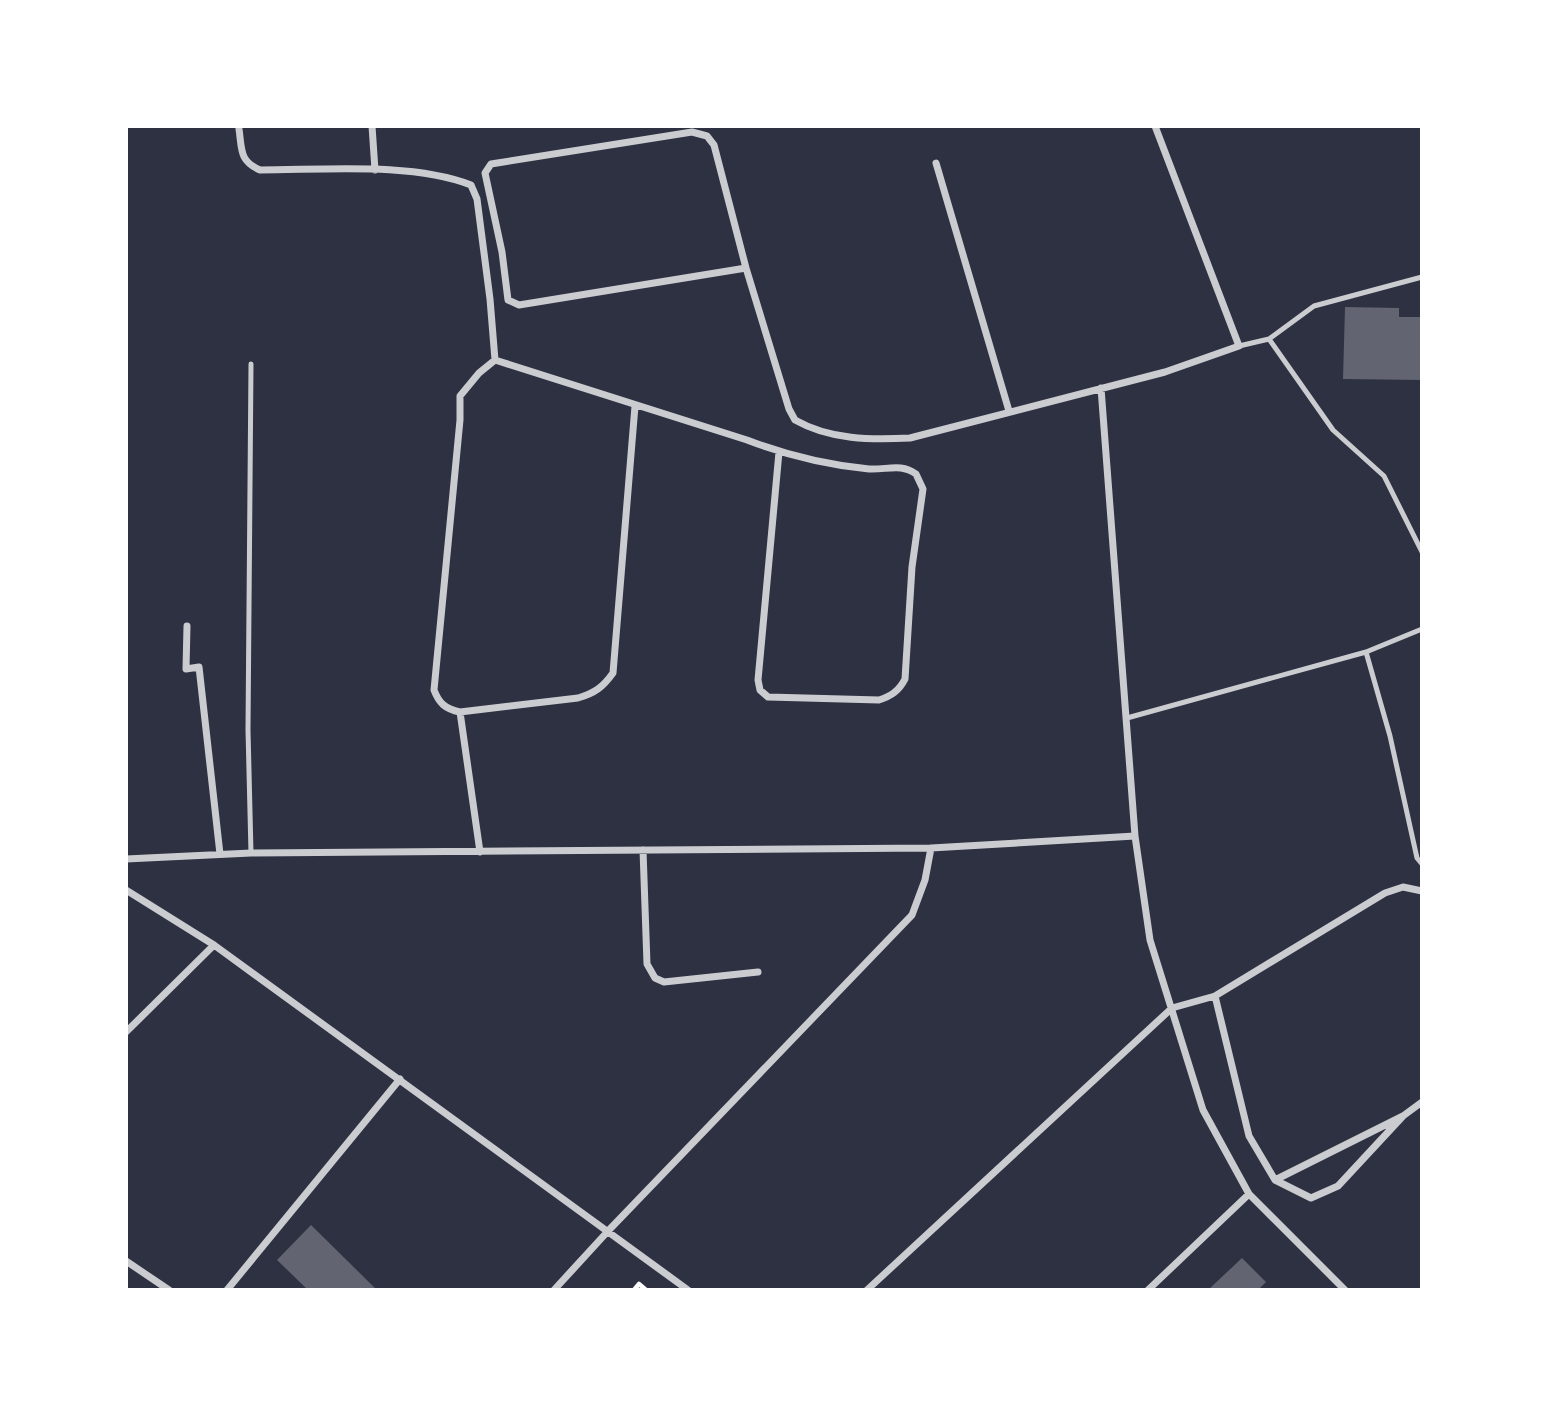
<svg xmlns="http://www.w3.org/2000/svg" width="1548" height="1416" font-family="'Golos Text',sans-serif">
<rect width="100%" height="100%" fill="#2d3142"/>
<!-- building -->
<path fill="#626471" d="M1345,307L1399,308V317H1422V380L1343,379Z
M311,1225L377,1290H308L277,1260Z
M1242,1258L1266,1282L1258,1290H1208Z"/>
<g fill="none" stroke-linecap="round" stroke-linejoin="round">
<!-- path -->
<path stroke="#fff" stroke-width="4.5" d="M634,1290L639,1284L646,1290"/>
<!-- service -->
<path stroke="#caccd0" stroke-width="5" d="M1269,339L1333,430L1384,476L1422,552
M1239,346L1269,339L1314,306L1422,277
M251,364L248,730L251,853
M1366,652L1390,736L1417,858L1422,864
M1127,718L1366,652L1422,629"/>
<!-- minor -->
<path stroke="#caccd0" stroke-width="7" d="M372,126L375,170
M239,129C242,149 239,161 260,170C324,170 412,162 471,185L477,199L490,299L495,360
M936,163L1009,411
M746,268L519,305L508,300L502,252L485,173L491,164L692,132L707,136L714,145L746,268L789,409L795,420C830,440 871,440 910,438L1165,372L1239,346L1155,126
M495,360L747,440C786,455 828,465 869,469C887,470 901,463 916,474L923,489L912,567L905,679C899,691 891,696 879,700L768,697L760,690L758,680L779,452
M1101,388L1135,836L1150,940L1203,1110L1249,1194L1345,1290
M187,626L186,669L199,667L220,854
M460,712L578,698C595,693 603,687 613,673L635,406
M643,850L647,964L655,978L664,982L758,972
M480,852L460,712C445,709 439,703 434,690L460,420V396L479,373L495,360
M126,859L251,853L931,848L1135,836
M126,890L214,945L688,1290
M1215,996L1249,1136L1275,1180L1403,1116
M126,1032L214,945
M1275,1180L1311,1198L1338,1186L1403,1116L1422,1102
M126,1261L169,1290
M227,1290L400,1079
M554,1290L609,1230L912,915L925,880L931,848
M867,1290L1172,1008L1215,996L1385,893L1403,887L1422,891
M1148,1290L1249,1194"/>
</g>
<!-- border -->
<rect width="1548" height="1416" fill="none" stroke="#ffffff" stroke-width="256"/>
</svg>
